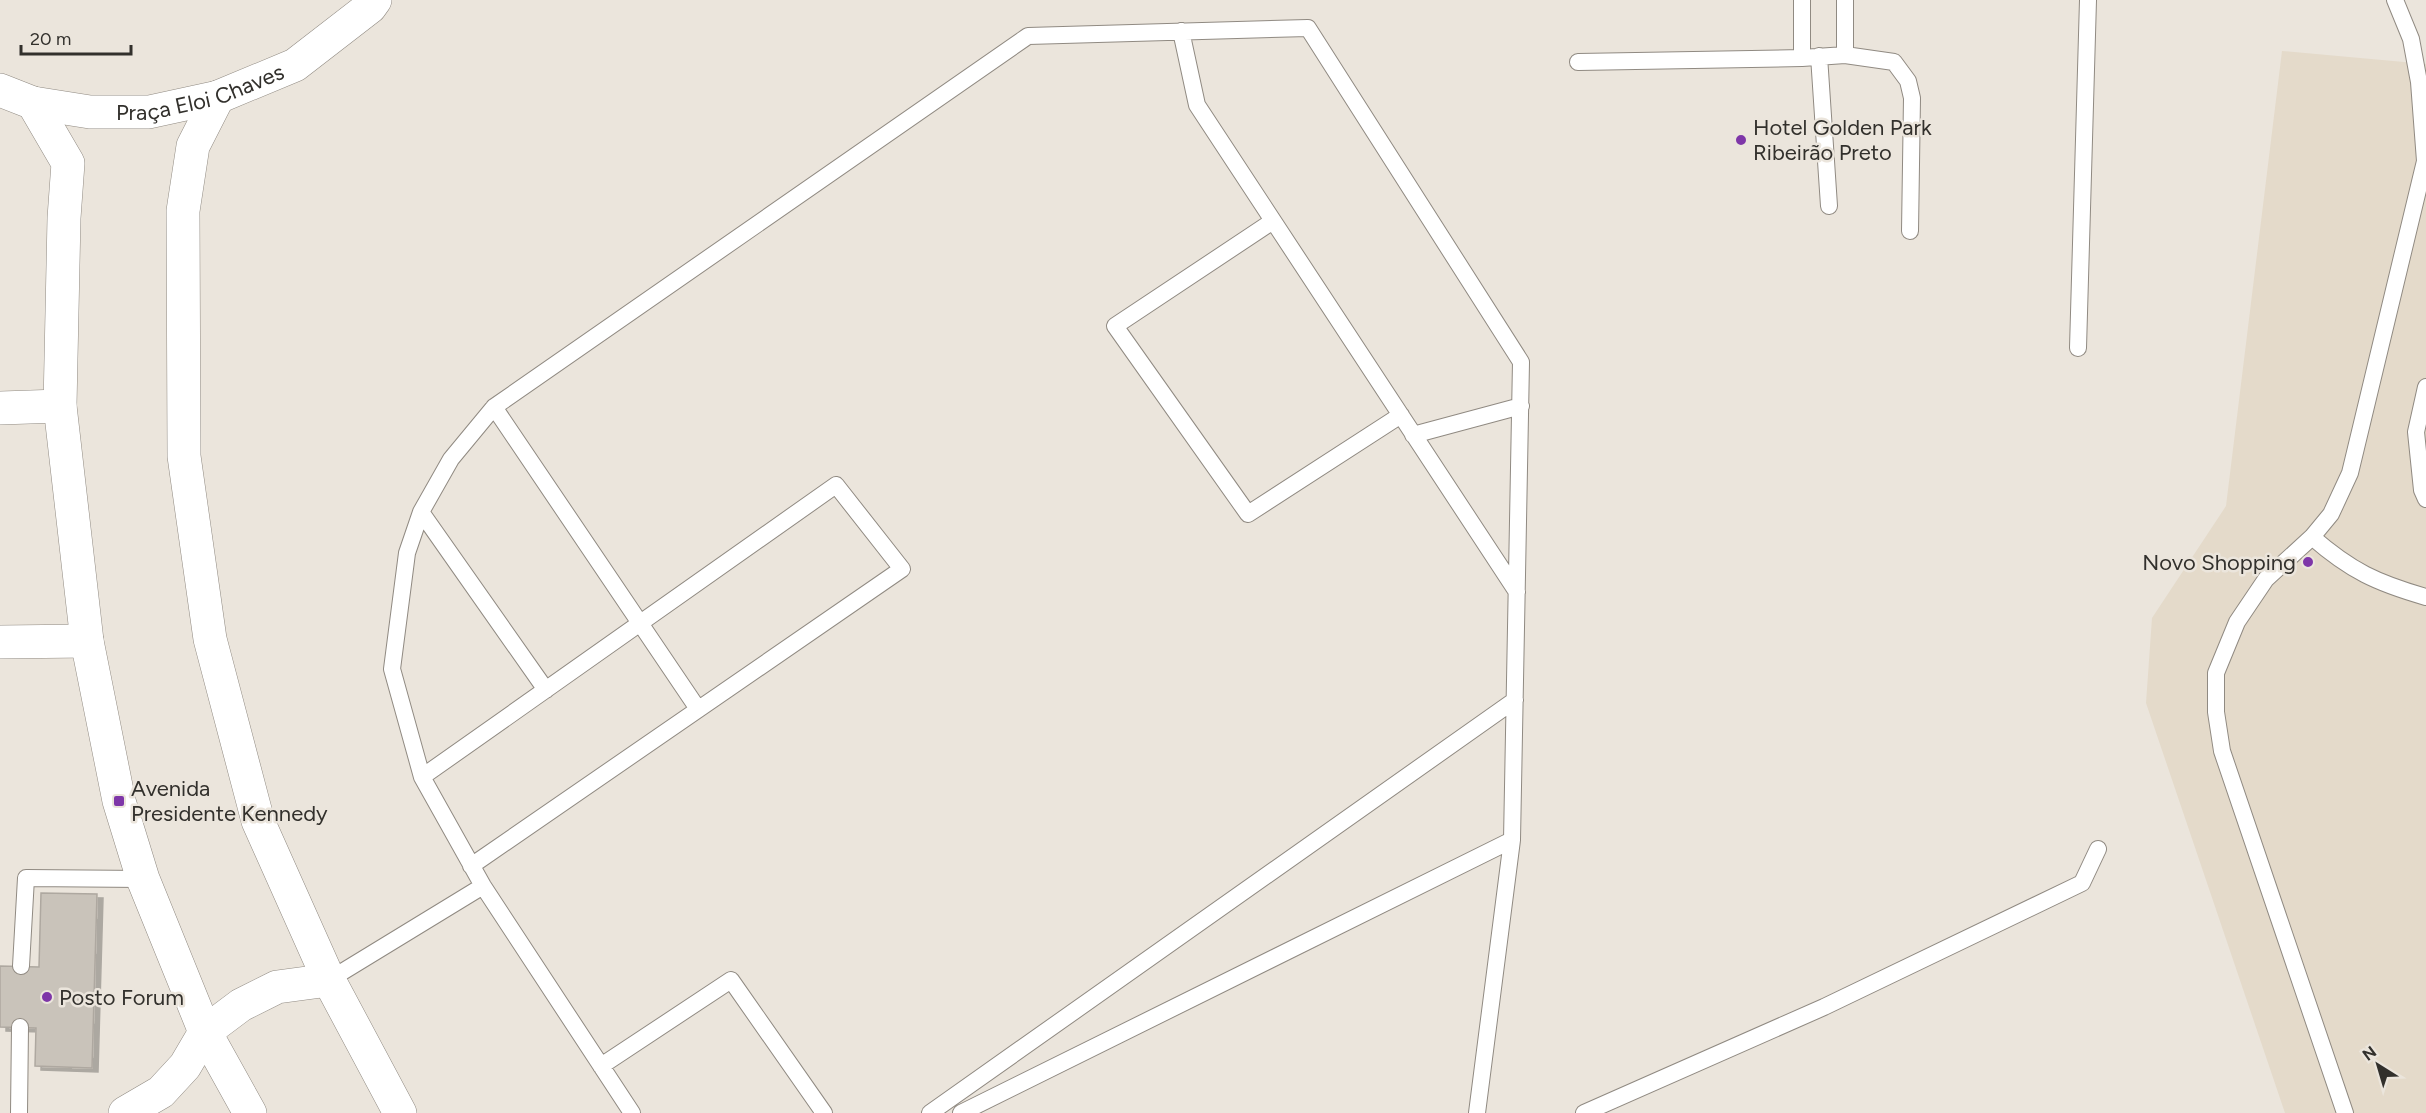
<svg xmlns="http://www.w3.org/2000/svg" width="2426" height="1113" font-family="Figtree,sans-serif">
<defs>
<filter id="shadow"><feDropShadow dx="6" dy="4" stdDeviation="0" flood-color="#0004"/></filter>
</defs>
<rect width="100%" height="100%" fill="#ebe5dc"/>
<!-- built -->
<path fill="#e4daca" d="M2282,51L2426,64V1113H2285L2146,703L2152,618L2226,506Z"/>
<!-- building -->
<path fill="#c9c3ba" stroke="#aea8a0" stroke-width="1.5" filter="url(#shadow)" d="M41,893L97,894L92,1068L35,1066L36,1028L0,1027V966L39,967Z"/>
<g fill="none" stroke-linecap="round" stroke-linejoin="round">
<defs>
<path id="service" d="M1802,0V58
M1845,0V55
M1181,31L1197,105L1517,592
M1819,56L1829,206
M1578,62L1802,58L1845,55L1894,62L1908,81L1912,98L1910,231
M1273,221L1115,326L1248,514L1401,415
M2078,348L2088,0
M2426,387L2416,432L2422,490L2426,499
M494,407L698,709
M1413,435L1521,406
M421,512L546,690
M2312,537C2351,571 2377,583 2426,597
M422,777L836,485L902,569L471,866
M21,966L26,878L143,879
M329,980L483,886
M601,1066L731,980L824,1113
M19,1113L20,1027
M632,1113L483,886L422,777L392,669L407,553L421,512L451,459L494,407L1028,36L1308,28L1521,362L1512,840L1477,1113
M930,1113L1515,700
M961,1113L1512,840
M1584,1113L1824,1007L2082,883L2098,849
M2345,1113L2222,751L2216,712V673L2237,622L2266,579L2312,537L2331,514L2350,473L2425,161L2419,82L2411,39L2395,0"/>
<path id="minor" d="M0,408L60,406
M0,642L87,641
M125,1113L161,1092L185,1066L205,1032"/>
<g id="secondary">
<path id="s1" d="M0,90L33,103L90,112H149L218,97L295,65L370,7L375,0"/>
<path d="M218,97L193,146L183,211L184,456L210,639L258,821L329,980L400,1113"/>
<path d="M33,103L68,163L64,218L60,406L87,641L119,801L143,879L205,1032L250,1113"/>
<path d="M205,1032L241,1005L277,987L329,980"/>
</g>
</defs>
<!-- service casing -->
<use href="#service" stroke="#908a82" stroke-width="18"/>
<!-- minor casing -->
<use href="#minor" stroke="#908a82" stroke-width="34"/>
<!-- secondary casing -->
<use href="#secondary" stroke="#908a82" stroke-width="34"/>
<!-- service -->
<use href="#service" stroke="#fff" stroke-width="16"/>
<!-- minor -->
<use href="#minor" stroke="#fff" stroke-width="33"/>
<!-- secondary -->
<use href="#secondary" stroke="#fff" stroke-width="33"/>
</g>
<!-- markers -->
<g fill="#7e36a8" stroke="#ebe5dc" stroke-width="2">
<circle cx="1741" cy="140" r="6"/>
<circle cx="2308" cy="562" r="6"/>
<rect x="113" y="795" width="12" height="12" rx="3"/>
<circle cx="47" cy="997" r="6"/>
</g>
<g text-anchor="middle" stroke-width="5" stroke-linejoin="round" paint-order="stroke">
<!-- street labels -->
<g font-size="22" fill="#32302c" stroke="#ebe5dc">
<text dy="8" stroke="none"><textPath href="#s1" startOffset="206">Praça Eloi Chaves</textPath></text>
</g>
<!-- poi labels -->
<g font-size="22" fill="#32302c" stroke="#ebe5dc" text-anchor="start">
<text x="1753" y="135">Hotel Golden Park<tspan x="1753" dy="25">Ribeirão Preto</tspan></text>
<text x="2296" y="570" text-anchor="end">Novo Shopping</text>
<text x="131" y="796">Avenida<tspan x="131" dy="25">Presidente Kennedy</tspan></text>
<text x="59" y="1005">Posto Forum</text>
</g>
</g>
<!-- north arrow -->
<g transform="translate(2378 1065) rotate(323)" stroke="#ebe5dc" stroke-width="4.5" paint-order="stroke">
<path d="M0-4.5L10 22L0 15L-10 22Z" fill="#32302c"/>
<text y="-9" font-size="16" font-weight="bold" text-anchor="middle" fill="#32302c">N</text>
</g>
<!-- scale -->
<path d="M21 45v9h110v-9" fill="none" stroke="#32302c" stroke-width="3"/>
<text x="30" y="45" font-size="18" fill="#32302c" stroke="#ebe5dc" stroke-width="4.5" paint-order="stroke">20 m</text>
</svg>
